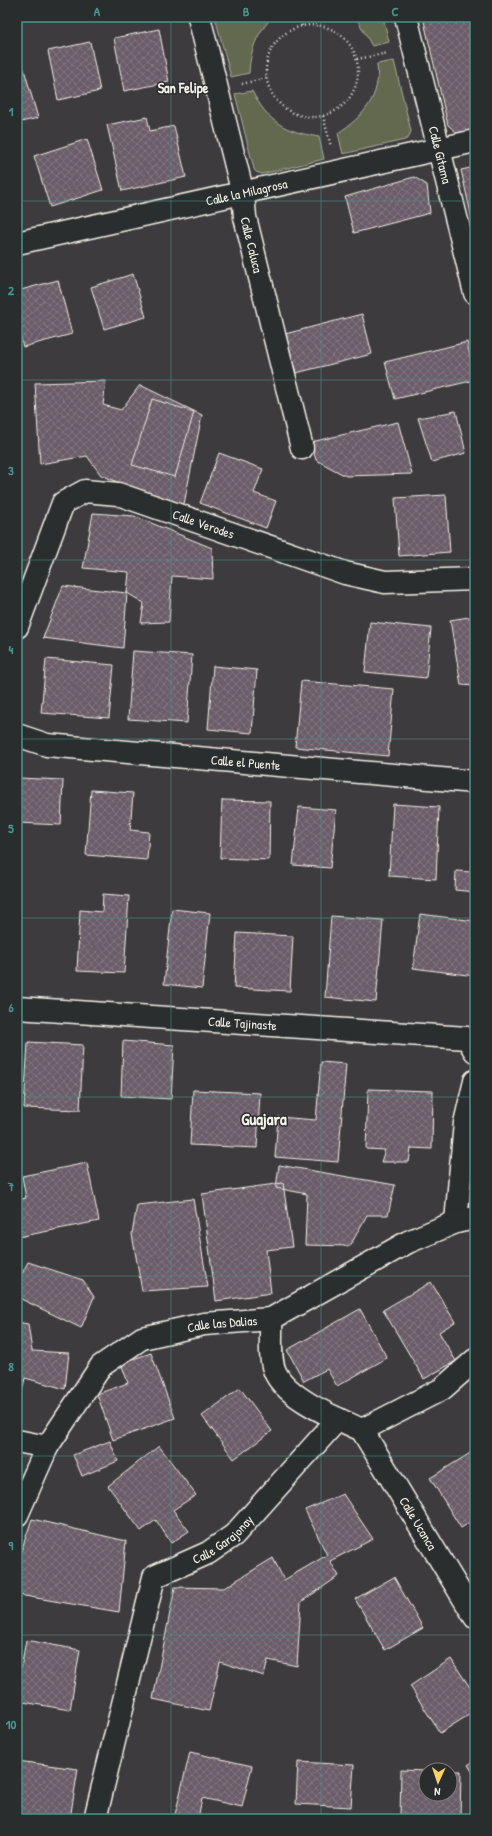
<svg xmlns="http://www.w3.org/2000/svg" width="492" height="1836" font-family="'Patrick Hand',sans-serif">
<defs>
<pattern id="building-cross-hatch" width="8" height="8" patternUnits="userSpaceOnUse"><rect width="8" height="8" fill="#6b5c68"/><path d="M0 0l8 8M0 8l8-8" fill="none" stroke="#81747e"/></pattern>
</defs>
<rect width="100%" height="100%" fill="#3e3b3f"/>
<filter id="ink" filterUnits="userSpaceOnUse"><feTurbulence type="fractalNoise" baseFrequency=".025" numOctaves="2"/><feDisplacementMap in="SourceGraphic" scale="8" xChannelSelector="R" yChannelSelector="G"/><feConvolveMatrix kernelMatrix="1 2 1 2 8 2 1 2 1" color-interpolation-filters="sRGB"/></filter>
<g filter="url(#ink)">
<!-- green -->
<path fill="#62694f" stroke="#abad9c" d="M215,17H273C257,32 250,51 249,73L231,77Z
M353,17H383L389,42L372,46L358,21Z
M394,61L411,131L409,137L405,140L343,154L338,133C364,116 381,97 377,64Z
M252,91C269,123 284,131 319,137L324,159L262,174L256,172L254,169L235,94Z"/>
<!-- building -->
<path fill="url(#building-cross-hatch)" stroke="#f4f1e8" d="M423,17H475V130L458,134L448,125Z
M159,29L169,82L124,91L114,38Z
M90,42L100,91L58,100L48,51Z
M17,45L38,118L17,123Z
M147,117L150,131L174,126L186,177L122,191L107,125Z
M87,139L103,190L50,207L34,156Z
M475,167V232L461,170Z
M414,177L427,185L430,213L354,233L345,197Z
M133,274L146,317L104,329L91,287Z
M58,280L72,334L23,347L17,324V291Z
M362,314L372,354L296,373L285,334Z
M467,342L475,380L395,399L385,362Z
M106,381L103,405L121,410L140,385L202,415L183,509L101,475L87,456L40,464L35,383Z
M152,399L194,412L175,477L132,465Z
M456,411L466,453L432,462L418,418Z
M398,422L412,474L346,476L316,460L311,442Z
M219,453L263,469L254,493L276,501L266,528L200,503Z
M446,495L450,552L399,556L395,498Z
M93,513L134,516L212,548L213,579L172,576L169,622L141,623L144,603L127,593L129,572L83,568Z
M63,586L127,593L123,648L43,638Z
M475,616V686L461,685L450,620Z
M370,622L431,628L426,678L365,672Z
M133,651L192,655L187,723L128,719Z
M46,659L114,665L109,718L41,713Z
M213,666L257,670L252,733L208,729Z
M301,681L394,689L388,756L295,747Z
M19,778L63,780L61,825L18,823Z
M91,790L133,793L130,830L149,832L147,860L86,855Z
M222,800L270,801L269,860L220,858Z
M393,804L439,807L436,879L389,876Z
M299,807L336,810L330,868L293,865Z
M473,835H475V892L455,890L456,871L471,872Z
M103,894L129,896L124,973L77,971L80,910L102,912Z
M172,909L210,913L202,988L164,984Z
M420,914L475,921V976L413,968Z
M331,916L383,920L376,1002L325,997Z
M237,933L293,936L290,991L234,988Z
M123,1041L174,1045L171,1099L121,1096Z
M28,1042L83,1045L80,1110L24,1108Z
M321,1062L346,1064L338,1162L275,1157L278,1117L316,1120Z
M368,1089L433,1091L432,1149L411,1148L409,1162H381L385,1150L366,1149Z
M193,1090L260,1093L257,1148L190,1145Z
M87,1163L99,1221L18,1237L17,1200L26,1198L22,1176Z
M279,1165L395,1185L388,1215H367L350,1246L305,1245L307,1194L276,1188Z
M283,1183L292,1247L266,1250L271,1293L216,1301L202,1194Z
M193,1199L208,1287L142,1291L132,1234L137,1205Z
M28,1262L83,1280L94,1297L81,1328L17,1297V1283Z
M431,1282L455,1322L439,1332L456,1361L424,1379L383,1310Z
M360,1309L387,1358L337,1386L327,1369L304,1381L287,1350Z
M17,1322L28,1324L32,1351L69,1353L65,1389L25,1378L17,1414Z
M151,1353L175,1418L113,1440L97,1394L128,1383L121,1363Z
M240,1388L272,1431L234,1459L202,1416Z
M110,1441L118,1461L82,1476L73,1455Z
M159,1446L196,1495L173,1510L189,1531L171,1543L156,1520L141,1531L108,1486Z
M472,1452L475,1457V1519L461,1528L430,1478Z
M343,1494L373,1539L330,1561L339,1576L301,1602L297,1666L268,1660L264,1676L220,1662L209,1711L153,1699L175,1587L224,1588L273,1558L284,1580L327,1555L305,1510Z
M32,1519L126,1541L119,1612L19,1595V1557Z
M394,1577L423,1628L385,1650L355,1599Z
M26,1640L80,1650L70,1710L17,1701V1667L21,1668Z
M451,1659L475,1695V1711L440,1733L410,1686Z
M190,1752L252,1766L242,1807L202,1798L198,1819H174Z
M475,1760V1776L468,1765Z
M17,1761L78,1769L70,1819H17Z
M298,1762L354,1765L351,1807L296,1804Z
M401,1770L426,1771V1794H450V1771H461L460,1818L400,1816Z"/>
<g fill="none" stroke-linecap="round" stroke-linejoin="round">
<defs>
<g id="minor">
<path id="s1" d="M199,17L243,194L245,217L302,448"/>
<path id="s2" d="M406,17L475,293"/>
<path id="s3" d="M17,243L475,141"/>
<path id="s4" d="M17,627L63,503L85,491L118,494L345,573L385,582L475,579"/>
<path id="s5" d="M17,735L47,745L475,782"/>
<path id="s6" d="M17,1008L467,1038L475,1051"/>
<path d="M456,1222L465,1123L475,1081"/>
<path d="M271,1319C272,1335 268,1359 276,1374C290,1400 336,1418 362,1430L442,1389L475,1360"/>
<path id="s7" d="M362,1430L475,1617"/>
<path d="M17,1441L47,1447"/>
<path id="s8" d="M17,1515L47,1447L101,1366L142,1338L204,1324L271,1319L408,1242L456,1222L475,1218"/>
<path id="s9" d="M95,1819L154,1577L208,1553L234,1535L338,1419"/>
</g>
</defs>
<!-- minor casing -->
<use href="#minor" stroke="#f4f1e8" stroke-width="25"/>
<!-- path -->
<path stroke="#f4f1e8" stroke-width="2.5" stroke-dasharray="1 3" stroke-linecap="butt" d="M300,17L302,26
M266 71a46 46 0 1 1 92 0a46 46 0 1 1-92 0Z
M357,59L388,53
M242,84L266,78
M323,116L331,147"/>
<!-- minor -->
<use href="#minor" stroke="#2a2d2e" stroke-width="22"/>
</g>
</g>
<!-- grid -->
<path fill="none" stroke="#48958c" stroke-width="1" stroke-opacity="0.55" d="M171,17V1819M321,17V1819M17,201H475M17,380H475M17,560H475M17,739H475M17,918H475M17,1097H475M17,1276H475M17,1456H475M17,1635H475"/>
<g text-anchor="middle" stroke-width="3" stroke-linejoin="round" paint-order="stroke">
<!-- street labels -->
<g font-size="13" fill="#f4f1e8" stroke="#2a2d2e">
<text dy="5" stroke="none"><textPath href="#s2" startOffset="142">Calle Gitama</textPath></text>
<text dy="5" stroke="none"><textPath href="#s3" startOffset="235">Calle la Milagrosa</textPath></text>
<text dy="5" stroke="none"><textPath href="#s1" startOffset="234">Calle Caluca</textPath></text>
<text dy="5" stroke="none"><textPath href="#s4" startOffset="281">Calle Verodes</textPath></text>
<text dy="5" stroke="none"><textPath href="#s5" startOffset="231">Calle el Puente</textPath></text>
<text dy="5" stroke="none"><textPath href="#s6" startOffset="226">Calle Tajinaste</textPath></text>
<text dy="5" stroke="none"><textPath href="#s8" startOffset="303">Calle las Dalias</textPath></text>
<text dy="5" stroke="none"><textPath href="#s7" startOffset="109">Calle Ucanca</textPath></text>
<text dy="5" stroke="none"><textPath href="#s9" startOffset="328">Calle Garajonay</textPath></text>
</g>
<!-- neighbourhood labels -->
<g font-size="14" font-weight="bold" fill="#f4f1e8" stroke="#2a2d2e">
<text x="183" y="93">San Felipe</text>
</g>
<!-- district labels -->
<g font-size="17" font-weight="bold" fill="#f4f1e8" stroke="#2a2d2e">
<text x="264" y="1125">Guajara</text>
</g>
</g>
<!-- margin -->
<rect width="492" height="1836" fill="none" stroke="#2a2d2e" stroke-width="44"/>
<!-- north arrow -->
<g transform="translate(438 1782) rotate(183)"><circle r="19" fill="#2a2d2e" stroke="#7b7b78"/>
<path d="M0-3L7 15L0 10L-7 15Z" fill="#ffd166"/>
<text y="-6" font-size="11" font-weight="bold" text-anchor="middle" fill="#f4f1e8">N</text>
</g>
<rect x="22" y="22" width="448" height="1792" fill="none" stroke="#48958c" stroke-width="1.5"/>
<g font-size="13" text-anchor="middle" font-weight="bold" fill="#48958c">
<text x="97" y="16">A</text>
<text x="246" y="16">B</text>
<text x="395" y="16">C</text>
<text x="11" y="116">1</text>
<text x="11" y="295">2</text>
<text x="11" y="475">3</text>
<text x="11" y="654">4</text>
<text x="11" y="833">5</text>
<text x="11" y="1012">6</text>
<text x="11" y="1191">7</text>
<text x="11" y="1371">8</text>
<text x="11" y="1550">9</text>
<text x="11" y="1729">10</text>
</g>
</svg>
